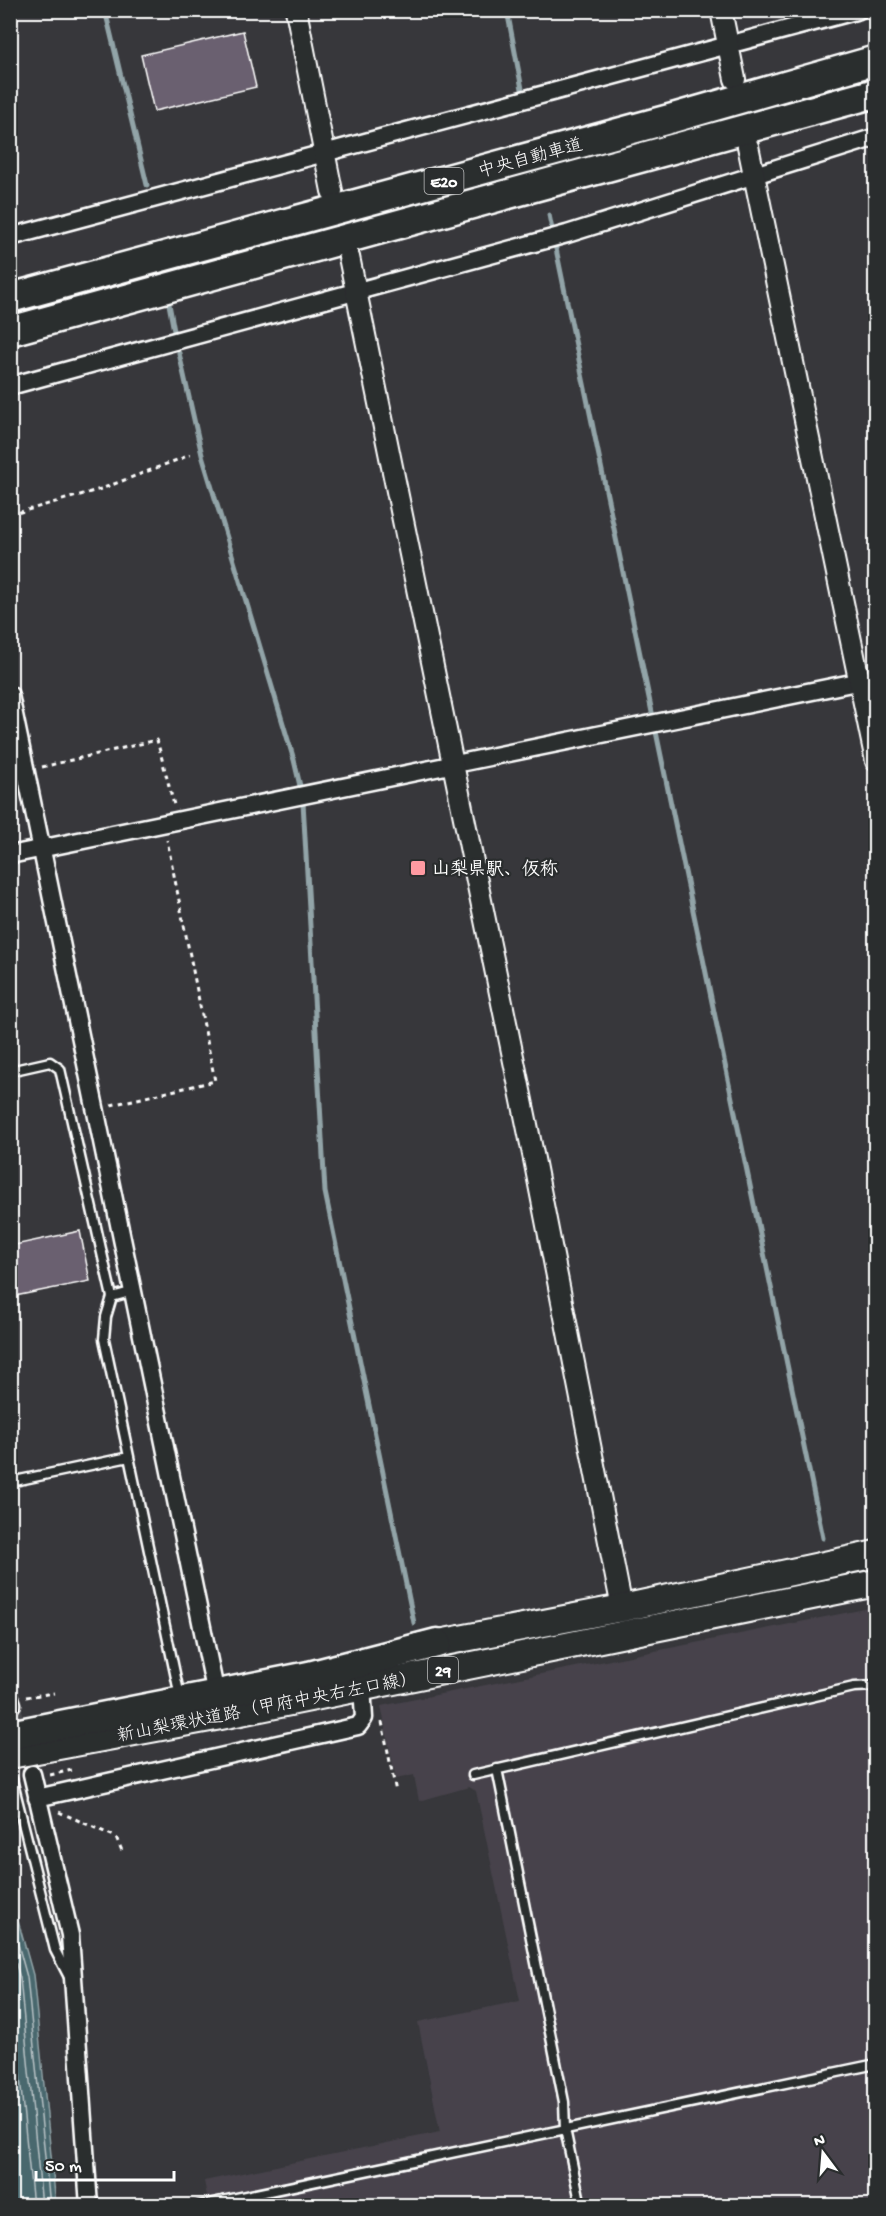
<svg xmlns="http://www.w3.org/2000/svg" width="886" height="2216" font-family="'Gochi Hand','Klee One',sans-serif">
<rect width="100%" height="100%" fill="#37373b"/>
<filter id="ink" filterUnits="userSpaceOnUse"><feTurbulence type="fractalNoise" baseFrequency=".0167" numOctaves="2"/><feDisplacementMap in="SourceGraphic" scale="12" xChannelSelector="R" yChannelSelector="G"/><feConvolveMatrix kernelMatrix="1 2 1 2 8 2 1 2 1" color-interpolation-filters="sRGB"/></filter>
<g filter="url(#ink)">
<!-- built -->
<path fill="#47434b" d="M875,1607V2205L209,2206L204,2181L440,2132L418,2022L520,2001L476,1791L469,1787L419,1801L414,1775L396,1779L381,1706Z"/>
<!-- water -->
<path fill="#4a676e" stroke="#92a4a8" stroke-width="1.5" d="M10,1892L33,1975L56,2205H11Z"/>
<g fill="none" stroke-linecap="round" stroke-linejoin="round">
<!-- shore -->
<path stroke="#b7c2c5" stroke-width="1.5" d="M10,1915L27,1977L50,2206
M10,1944L20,1978L42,2206
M10,1979L33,2206"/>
<!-- stream -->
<path stroke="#92a4a8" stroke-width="5" d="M105,10L147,185
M507,10L522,89
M549,215L823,1538
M169,304L174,331
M179,353L202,455L294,760L300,786
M303,802L325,1192L414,1623"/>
</g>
<!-- building -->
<path fill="#6b606f" stroke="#fff" stroke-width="1.5" d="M243,31L256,87L154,111L141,55Z
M80,1231L90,1281L10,1297V1246Z"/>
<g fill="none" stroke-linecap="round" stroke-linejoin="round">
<!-- minor-tunnel -->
<path stroke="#4b4b4f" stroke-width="16" stroke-dasharray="16 8" stroke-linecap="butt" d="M12,1704L22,1740"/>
<defs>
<path id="service" d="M10,1071L50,1062L60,1069L112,1297L106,1317L104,1339L179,1692
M112,1297L134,1291
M10,1482L129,1457
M497,1769L564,2102L565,2129L581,2206
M473,1775L854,1687L876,1686
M12,1779L55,1950L69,1977
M198,2206L876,2064"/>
<path id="minor" d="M10,237L859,10
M10,386L567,234L876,137
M10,695L214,1685
M10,855L876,678
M10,1698L12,1704
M32,1774L70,1935L89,2206
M37,1798L358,1726L364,1718L362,1686"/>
<path id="tertiary" d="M296,10L332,191
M721,10L735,79
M748,146L876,761
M349,257L534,1159L622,1608"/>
<path id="primary" d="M418,1647L622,1608L876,1554
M10,1755L221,1716L876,1583"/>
<path id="motorway" d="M10,298L673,118L876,60
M10,331L876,93
M10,1735L309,1676L437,1643"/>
</defs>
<!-- service casing -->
<use href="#service" stroke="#fff" stroke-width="13"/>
<!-- minor casing -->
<use href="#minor" stroke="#fff" stroke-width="21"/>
<!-- tertiary casing -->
<use href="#tertiary" stroke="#fff" stroke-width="24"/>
<!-- primary casing -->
<use href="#primary" stroke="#fff" stroke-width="30"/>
<!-- motorway casing -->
<use href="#motorway" stroke="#fff" stroke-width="33"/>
<!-- path -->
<path stroke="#fff" stroke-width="3" stroke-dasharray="4.5 4.5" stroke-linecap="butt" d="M10,515L101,489L190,455
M42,767L157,740L174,805
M111,1105L215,1081L167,840
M26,1697L54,1693
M382,1722L396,1792
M50,1775L72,1770L71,1766
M59,1812L116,1837L123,1853"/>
<!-- service -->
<use href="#service" stroke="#2a2d2e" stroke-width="8"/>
<!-- minor -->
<use href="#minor" stroke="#2a2d2e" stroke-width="16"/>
<!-- tertiary -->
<use href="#tertiary" stroke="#2a2d2e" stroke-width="20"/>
<!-- primary -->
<use href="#primary" stroke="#2a2d2e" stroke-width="26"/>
<!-- motorway -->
<use href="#motorway" stroke="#2a2d2e" stroke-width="28"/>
</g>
</g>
<!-- markers -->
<rect fill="#ff9aa2" stroke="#2a2d2e" stroke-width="2" x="410" y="860" width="16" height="16" rx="3"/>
<g text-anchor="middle" stroke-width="4.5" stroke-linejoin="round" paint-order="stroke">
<!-- shield labels -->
<g fill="#2a2d2e" stroke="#bfc0c0" stroke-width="1.5">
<rect x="424.5" y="168" width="39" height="26" rx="4.5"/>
<rect x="428" y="1657" width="30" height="26" rx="4.5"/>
</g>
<g font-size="16" font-weight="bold" fill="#fff">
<text x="444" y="187">E20</text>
<text x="443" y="1676">29</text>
</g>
<!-- street labels -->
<g font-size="18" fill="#fff" stroke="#2a2d2e">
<text transform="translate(530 157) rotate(-15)" y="6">中央自動車道</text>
<text transform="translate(267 1706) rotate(-11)" y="6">新山梨環状道路（甲府中央右左口線）</text>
</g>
<!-- poi labels -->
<g font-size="18" font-weight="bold" fill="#fff" stroke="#2a2d2e" text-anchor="start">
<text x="432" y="874">山梨県駅、仮称</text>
</g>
</g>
<!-- margin -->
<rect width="886" height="2216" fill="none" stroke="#2a2d2e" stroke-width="36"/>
<rect x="18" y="18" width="850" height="2180" fill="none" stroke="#fff" stroke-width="2" filter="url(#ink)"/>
<!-- north arrow -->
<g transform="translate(823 2153) rotate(344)" stroke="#2a2d2e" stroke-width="4.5" paint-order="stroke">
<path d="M0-4.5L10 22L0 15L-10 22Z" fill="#ffffff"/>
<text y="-9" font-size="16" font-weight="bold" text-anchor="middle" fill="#ffffff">N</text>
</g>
<!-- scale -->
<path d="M36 2171v9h138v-9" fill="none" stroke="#ffffff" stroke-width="3"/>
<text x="45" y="2171" font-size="18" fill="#ffffff" stroke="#2a2d2e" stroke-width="4.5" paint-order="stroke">50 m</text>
</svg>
